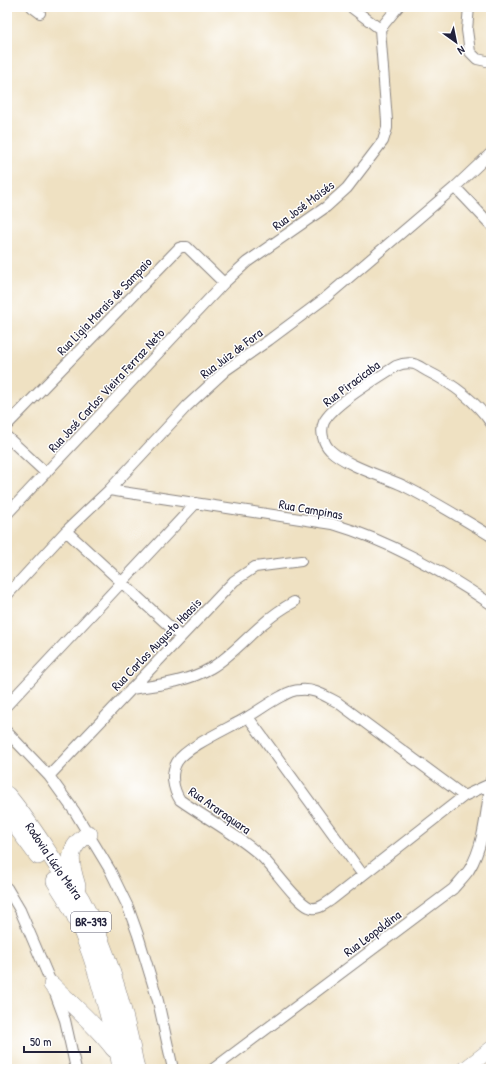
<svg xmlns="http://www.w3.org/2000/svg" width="498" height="1076" font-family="'Patrick Hand',sans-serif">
<rect width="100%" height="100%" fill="#fff"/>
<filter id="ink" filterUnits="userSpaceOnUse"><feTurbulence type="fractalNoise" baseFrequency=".025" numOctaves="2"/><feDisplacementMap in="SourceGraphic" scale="8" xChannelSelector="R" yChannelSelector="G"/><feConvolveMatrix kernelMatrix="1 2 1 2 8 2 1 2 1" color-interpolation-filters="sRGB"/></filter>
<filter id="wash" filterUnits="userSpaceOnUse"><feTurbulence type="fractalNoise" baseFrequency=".012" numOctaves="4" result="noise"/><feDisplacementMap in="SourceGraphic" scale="16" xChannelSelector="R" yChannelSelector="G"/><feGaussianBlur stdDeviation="0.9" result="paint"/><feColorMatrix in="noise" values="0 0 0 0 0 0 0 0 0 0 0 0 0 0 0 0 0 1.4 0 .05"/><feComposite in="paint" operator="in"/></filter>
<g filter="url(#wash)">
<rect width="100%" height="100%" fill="#efe1c2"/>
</g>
<g filter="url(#ink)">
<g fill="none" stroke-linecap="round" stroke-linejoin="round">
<defs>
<path id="street" d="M32,7L40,13
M469,7L467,30L470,52L477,59L491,62
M380,29L398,7
M455,187L491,225
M491,423C475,400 453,384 427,371C423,369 418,365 414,364C407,362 401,364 396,366C378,378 333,404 324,422C320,431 323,443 330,450C347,466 382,476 404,486C434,501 463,519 491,536
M7,425L179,248L182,247H187L224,283
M7,437L46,473
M109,490L333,524C390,541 442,571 491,604
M7,514L224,283L247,262L326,207L347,188L383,141L387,128V121L380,29L351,7
M66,531L181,637
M7,595L66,531L109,490L187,406L226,370L269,340L324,299L455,187L491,153
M131,689C158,685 187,682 211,668C231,656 246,638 264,623C273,615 283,608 294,602
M7,705L196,503
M248,717L363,875
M7,732L49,776L75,812L110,870L128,907L138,935L158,1001L173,1069
M49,776L234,581L255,567L301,561
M464,796L337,702C325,696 313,688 300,690C294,690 287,693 282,696C270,702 258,711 246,718C229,728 186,747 177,762C170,774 173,789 180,800C207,819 240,836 263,858C275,870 296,901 309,907C317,911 325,904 331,900L464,796L490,784
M7,888L20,910L52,985L65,1020L76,1069
M213,1069L453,889C458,883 464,877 469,870C485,844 486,809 491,780"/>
<path id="secondary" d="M465,1069L491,1049"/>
<g id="primary">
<path id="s1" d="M7,795C26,817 41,842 58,867C65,878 74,888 81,899C109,951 125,1011 136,1069"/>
<path d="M7,814L38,856"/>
<path d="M55,881C91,933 103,996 119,1056L121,1069"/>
<path d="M77,886C70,863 65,848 89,834"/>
<path d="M52,985C73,1006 96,1025 114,1049"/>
</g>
</defs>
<!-- street casing -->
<use href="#street" stroke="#88827e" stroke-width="12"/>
<!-- secondary casing -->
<use href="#secondary" stroke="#88827e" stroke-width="16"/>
<!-- primary casing -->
<use href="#primary" stroke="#88827e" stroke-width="18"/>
<!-- street -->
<use href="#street" stroke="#fff" stroke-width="10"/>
<!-- secondary -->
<use href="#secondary" stroke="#fff" stroke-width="15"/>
<!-- primary -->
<use href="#primary" stroke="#fff" stroke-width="17"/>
</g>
</g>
<g text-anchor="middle" stroke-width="3" stroke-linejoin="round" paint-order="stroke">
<!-- shield labels -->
<rect fill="#fff" stroke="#646476" stroke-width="1" x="71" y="912" width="40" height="20" rx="3"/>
<g font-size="12" font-weight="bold" fill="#22223b">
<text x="91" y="926">BR-393</text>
</g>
<!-- street labels -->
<g font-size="13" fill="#22223b" stroke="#fff">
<text transform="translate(303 205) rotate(-37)" y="5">Rua José Moisés</text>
<text transform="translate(104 306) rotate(-46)" y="5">Rua Ligia Morais de Sampaio</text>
<text transform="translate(231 353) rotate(-37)" y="5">Rua Juiz de Fora</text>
<text transform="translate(351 383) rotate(-37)" y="5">Rua Piracicaba</text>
<text transform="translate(106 390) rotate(-47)" y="5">Rua José Carlos Vieira Ferraz Neto</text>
<text transform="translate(311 509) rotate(10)" y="5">Rua Campinas</text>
<text transform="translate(156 644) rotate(-46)" y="5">Rua Carlos Augusto Haasis</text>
<text transform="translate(220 810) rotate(35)" y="5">Rua Araraquara</text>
<text dy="5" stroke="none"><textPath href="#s1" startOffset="81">Rodovia Lúcio Meira</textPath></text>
<text transform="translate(372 933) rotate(-37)" y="5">Rua Leopoldina</text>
</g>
</g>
<!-- margin -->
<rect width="498" height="1076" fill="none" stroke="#fff" stroke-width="24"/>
<!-- north arrow -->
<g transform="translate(456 42) rotate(147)" stroke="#ffffff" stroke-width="3" paint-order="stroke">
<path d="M0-3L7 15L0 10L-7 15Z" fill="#22223b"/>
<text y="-6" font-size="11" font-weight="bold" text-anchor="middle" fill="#22223b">N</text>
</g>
<!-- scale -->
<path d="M24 1046v6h66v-6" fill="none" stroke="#22223b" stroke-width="2"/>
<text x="30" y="1046" font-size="12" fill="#22223b" stroke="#ffffff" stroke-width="3" paint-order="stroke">50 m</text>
</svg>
